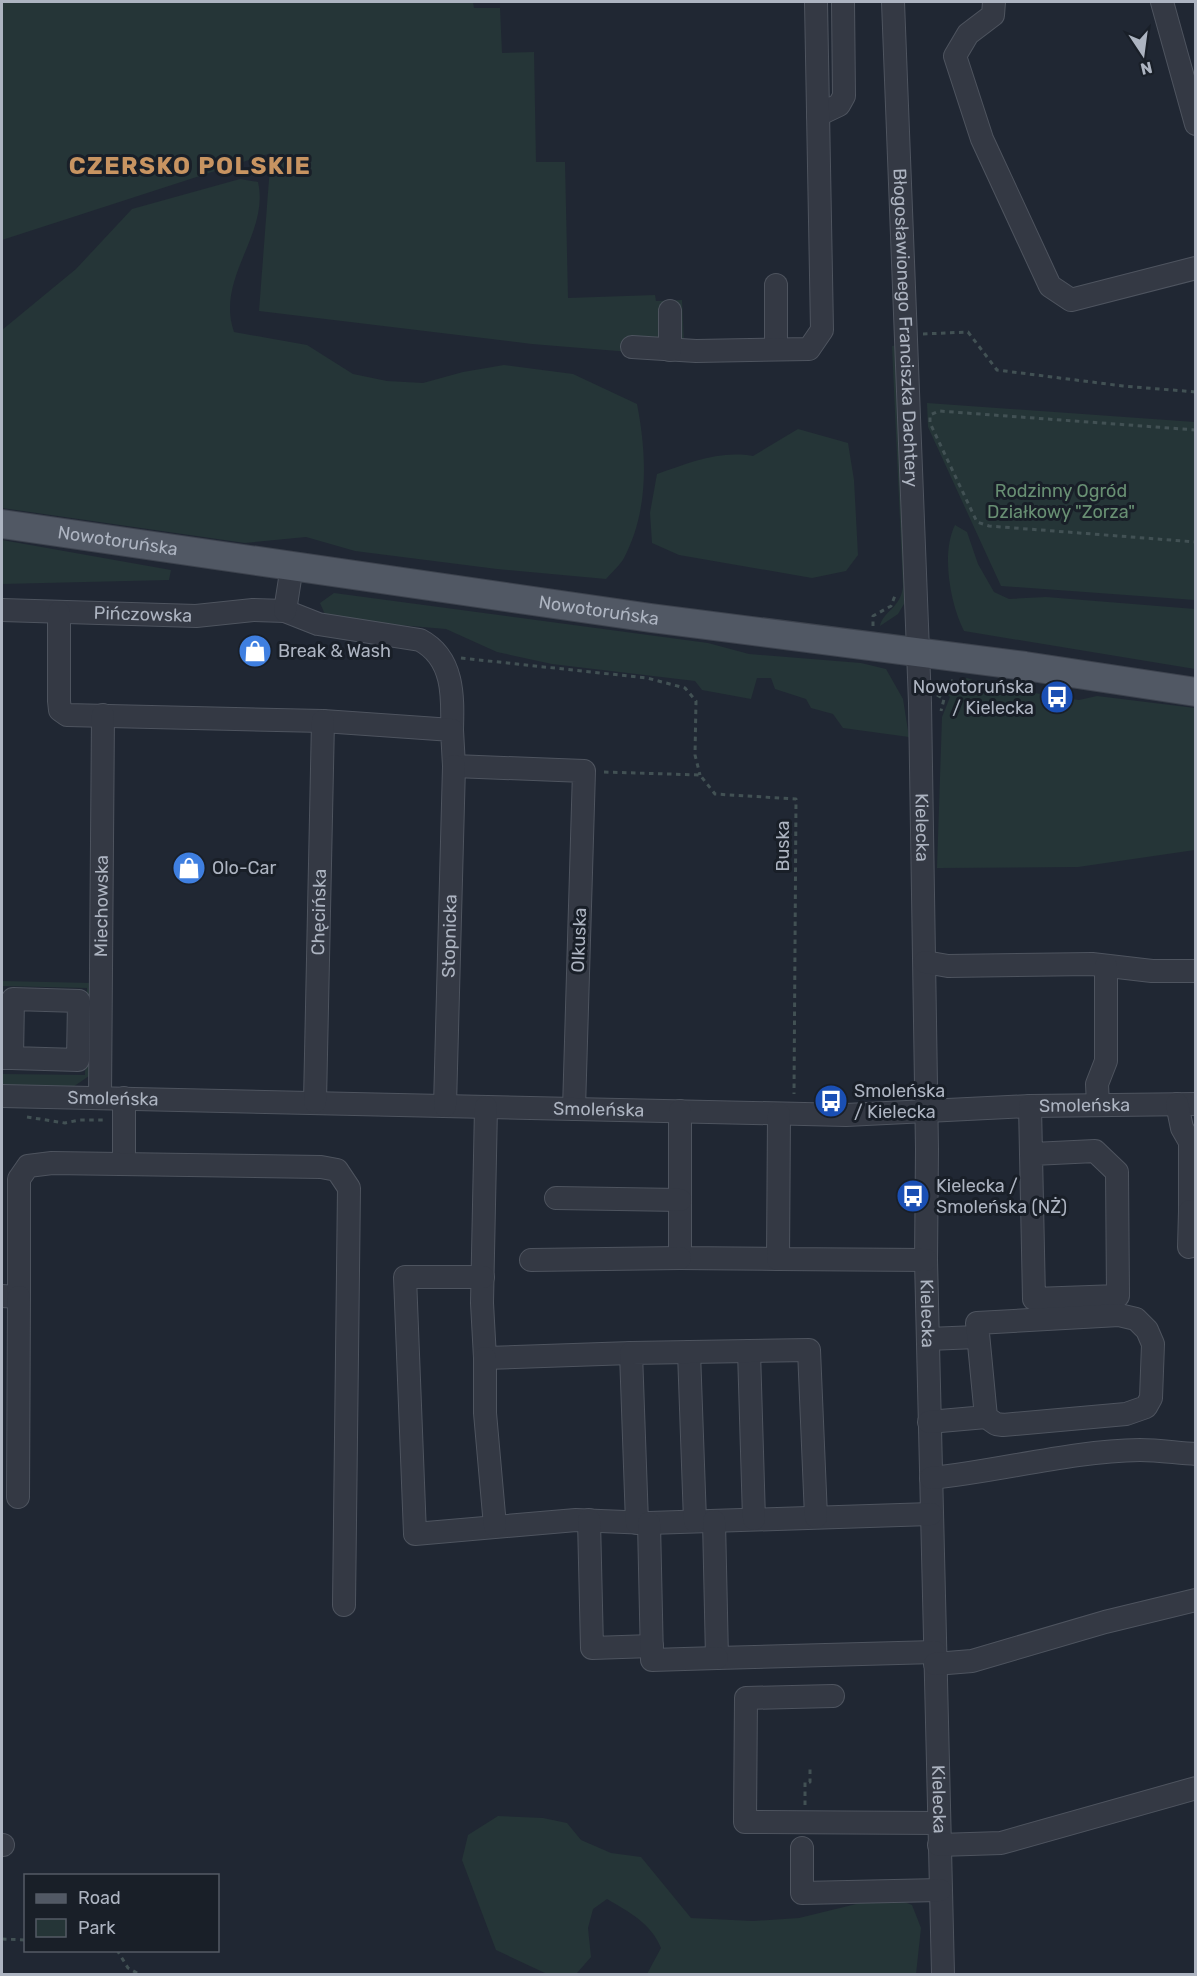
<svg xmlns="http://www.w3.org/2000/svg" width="1197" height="1976" font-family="Rubik,sans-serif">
<rect width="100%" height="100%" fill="#202733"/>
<!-- green -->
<path fill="#253537" d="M2,2H473L474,8H500L502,53L534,52L536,162H565L568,298L655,295L656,301L682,300L684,343L665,335L630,352L532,344L259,311L271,153L2,240Z
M240,179L258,182C270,234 215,278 234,332L307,345L353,374L387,381L423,383L463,372L504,365L573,374L637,404C647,455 649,510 624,558C620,565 612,572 606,579L497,569L355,551L306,537L245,543L2,508V330L76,269L132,209Z
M898,345L907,599L898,614L880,626C883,611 900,609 903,587L892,346Z
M927,403L1195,422V600L1001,586L928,427Z
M798,429L848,443L854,480L858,555L846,571L812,578L679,555L652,543L650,513L657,474C689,463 719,450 753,456Z
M955,525L967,532L978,564L994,592L1009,599L1046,597L1195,609V669L964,631C950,603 941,553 955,525Z
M2,540L171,570L169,580L2,584Z
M334,593L708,643L749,654L861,663L886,669L903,699L909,737L843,728L833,714L811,708L806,699L775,689L771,678H757L751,699L702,690L695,681L552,664L497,652L446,629L327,619L320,603Z
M967,678L991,686L1079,700L1097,696L1195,708V850L1078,867L937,868L942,717L950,697L943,691L955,682Z
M2,981L92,983L89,1076L70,1089H2V1074L85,1075L87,988L2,986Z
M498,1816L543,1818L567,1823L581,1840L611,1853L641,1857L691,1918L753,1921L799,1918L889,1896L912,1905L921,1928L916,1974H647L661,1948C651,1923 629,1912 607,1899L593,1909L588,1928L591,1957L577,1973L547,1974L496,1950L462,1860L468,1835Z"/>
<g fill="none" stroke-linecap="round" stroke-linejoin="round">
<defs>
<g id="minor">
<path id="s1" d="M893,2L920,703L927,1149L926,1260L943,1974"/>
<path d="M994,2L993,15L968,34L955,56L982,139L1050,286L1071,300L1196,268"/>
<path d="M1162,2L1196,124"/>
<path d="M818,115L839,105L844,96L843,2"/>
<path d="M776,285V349"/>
<path d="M632,347L696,351L809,349L822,330L816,2"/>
<path d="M670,350V311"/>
<path id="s2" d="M2,610L196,616L253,610L285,611L318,624L420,640C454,658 453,696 452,730"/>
<path d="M285,611L292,566"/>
<path d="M59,612V701L60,710L67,715L323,721L452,730L454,766L584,771L574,1109"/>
<path d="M925,962L948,966L1092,964L1152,971H1196"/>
<path d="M2,1058H12L78,1060L79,1001L13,999L12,1058"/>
<path id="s3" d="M2,1096L846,1115L1030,1106L1196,1104"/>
<path id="s4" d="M100,1098L103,715"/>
<path d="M124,1098V1164"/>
<path id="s5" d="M315,1102L323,721"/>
<path d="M1177,1104L1182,1128L1190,1142V1211H1196"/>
<path d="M1098,1105L1097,1084L1106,1061V966"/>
<path id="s6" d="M445,1106L454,766"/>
<path d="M1030,1106L1034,1299L1118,1296L1117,1172L1095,1151L1033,1154"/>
<path d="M486,1107L482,1303L485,1358L631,1353"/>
<path d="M680,1111V1258L778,1259"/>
<path d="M779,1114L778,1259L926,1260"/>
<path d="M556,1198L680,1200"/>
<path d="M1189,1247L1190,1211"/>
<path d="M531,1260L680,1258"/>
<path d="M483,1277H405L415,1534L576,1520L649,1523L931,1514"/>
<path d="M2,1296L19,1297V1179L28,1166L52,1163L321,1167L337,1170L349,1188L344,1605"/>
<path d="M928,1339L977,1337"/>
<path d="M749,1351L754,1519"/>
<path d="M689,1352L695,1521"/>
<path d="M485,1358V1413L495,1526"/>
<path d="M929,1422L986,1417L977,1323L1119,1315L1136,1319L1147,1330L1153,1344L1151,1398L1146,1407L1126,1414L1003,1425L996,1424L986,1417"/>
<path d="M931,1478C1001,1471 1070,1451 1140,1450C1159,1450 1177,1453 1196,1454"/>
<path d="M18,1497L19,1297"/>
<path d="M589,1520L592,1648L652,1646"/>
<path d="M714,1521L717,1658L935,1652"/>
<path d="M637,1523L631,1353L809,1350L816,1517"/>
<path d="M649,1523L652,1660L717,1658"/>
<path d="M935,1664L972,1661L1105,1622L1196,1600"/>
<path d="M833,1696L746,1698L745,1822L938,1823"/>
<path d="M2,1845H3"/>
<path d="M939,1845L1001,1843L1196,1788"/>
<path d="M802,1848V1893L940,1890"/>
</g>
<g id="major">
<path id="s7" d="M2,524L651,618L1025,666L1196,692"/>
</g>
</defs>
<!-- minor casing -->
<use href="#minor" stroke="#4e545f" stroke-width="24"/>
<!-- major casing -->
<use href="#major" stroke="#3d434e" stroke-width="30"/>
<!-- path -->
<path stroke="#425154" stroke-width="3" stroke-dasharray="4.5 4.5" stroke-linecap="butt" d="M923,334L968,332L997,370L1123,386L1196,392
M1196,430L939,411L930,415V423L977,522L989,526L1196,542
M873,626V616L891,606L896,593
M461,658L647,678L685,688L696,701L695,755L700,775
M939,694L953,680
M937,695L944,699L941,711
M604,772L700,775L715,794L796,799L794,1094
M27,1117L65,1123L79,1120H107
M805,1805V1782H810V1766
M2,1939L26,1940
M117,1950L128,1968L139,1974"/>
<!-- minor -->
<use href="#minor" stroke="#343944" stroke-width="22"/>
<!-- major -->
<use href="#major" stroke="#515864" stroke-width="28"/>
</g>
<!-- icons -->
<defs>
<symbol id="shop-disc" viewBox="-11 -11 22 22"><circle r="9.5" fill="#3f7fe0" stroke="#191f28"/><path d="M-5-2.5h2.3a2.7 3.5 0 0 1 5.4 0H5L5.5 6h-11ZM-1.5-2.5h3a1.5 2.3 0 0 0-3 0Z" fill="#fff"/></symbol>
<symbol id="bus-disc" viewBox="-11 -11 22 22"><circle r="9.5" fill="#1a4fb4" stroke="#191f28"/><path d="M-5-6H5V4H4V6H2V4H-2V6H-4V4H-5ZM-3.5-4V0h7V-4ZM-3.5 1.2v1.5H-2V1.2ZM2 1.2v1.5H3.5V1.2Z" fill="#fff"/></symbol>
</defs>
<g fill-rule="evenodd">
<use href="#shop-disc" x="236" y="632" width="38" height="38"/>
<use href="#bus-disc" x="1038" y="678" width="38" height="38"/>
<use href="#shop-disc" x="170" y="849" width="38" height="38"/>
<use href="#bus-disc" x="812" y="1082" width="38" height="38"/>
<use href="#bus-disc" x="894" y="1177" width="38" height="38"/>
</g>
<g text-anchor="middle" stroke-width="6" stroke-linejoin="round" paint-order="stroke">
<!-- street labels -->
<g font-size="18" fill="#adb4c1" stroke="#191f28">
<text dy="6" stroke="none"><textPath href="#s1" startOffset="326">Błogosławionego Franciszka Dachtery</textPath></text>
<text dy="6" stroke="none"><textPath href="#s7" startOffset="117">Nowotoruńska</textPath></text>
<text dy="6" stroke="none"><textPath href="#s7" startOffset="603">Nowotoruńska</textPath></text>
<text dy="6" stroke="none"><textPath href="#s2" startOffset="141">Pińczowska</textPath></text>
<text dy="6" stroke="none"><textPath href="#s1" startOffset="826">Kielecka</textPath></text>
<text transform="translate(783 846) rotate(-90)" y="6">Buska</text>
<text dy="6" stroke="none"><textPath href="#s4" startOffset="192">Miechowska</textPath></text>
<text dy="6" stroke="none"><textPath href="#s5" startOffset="190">Chęcińska</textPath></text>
<text dy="6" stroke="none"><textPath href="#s6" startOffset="170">Stopnicka</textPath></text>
<text transform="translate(579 940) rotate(-88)" y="6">Olkuska</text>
<text dy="6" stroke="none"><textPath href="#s3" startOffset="111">Smoleńska</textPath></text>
<text dy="6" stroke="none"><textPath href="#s3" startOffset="1083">Smoleńska</textPath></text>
<text dy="6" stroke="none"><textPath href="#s3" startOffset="597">Smoleńska</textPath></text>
<text dy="6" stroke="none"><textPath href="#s1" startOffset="1312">Kielecka</textPath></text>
<text dy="6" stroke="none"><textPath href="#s1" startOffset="1798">Kielecka</textPath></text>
</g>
<!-- park labels -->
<g font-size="18" fill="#688f73" stroke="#191f28">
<text x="1061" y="497">Rodzinny Ogród<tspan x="1061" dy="21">Działkowy "Zorza"</tspan></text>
</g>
<!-- poi labels -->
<g font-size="18" fill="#adb4c1" stroke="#191f28" text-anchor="start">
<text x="278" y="657">Break &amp; Wash</text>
<text x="1034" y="693" text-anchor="end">Nowotoruńska<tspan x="1034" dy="21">/ Kielecka</tspan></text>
<text x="212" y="874">Olo-Car</text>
<text x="854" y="1097">Smoleńska<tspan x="854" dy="21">/ Kielecka</tspan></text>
<text x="936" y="1192">Kielecka /<tspan x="936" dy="21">Smoleńska (NŻ)</tspan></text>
</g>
<!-- district labels -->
<g font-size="24" font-weight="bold" letter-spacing="1.5" fill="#c89461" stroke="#191f28">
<text x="190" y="174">CZERSKO POLSKIE</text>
</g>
</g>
<!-- border -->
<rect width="1197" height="1976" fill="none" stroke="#adb4c1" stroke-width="6"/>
<!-- legend -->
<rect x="24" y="1874" width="195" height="78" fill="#191f28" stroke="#545b65" stroke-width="1.5"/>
<rect x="36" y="1894" width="30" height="9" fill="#515864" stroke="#545b65" stroke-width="1.5"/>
<text x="78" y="1904" font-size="18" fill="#adb4c1">Road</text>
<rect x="36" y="1919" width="30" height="18" fill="#253537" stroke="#545b65" stroke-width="1.5"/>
<text x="78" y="1934" font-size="18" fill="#adb4c1">Park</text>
<!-- north arrow -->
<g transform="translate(1143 54) rotate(167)" stroke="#191f28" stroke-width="4.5" paint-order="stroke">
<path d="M0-4.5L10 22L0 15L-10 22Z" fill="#adb4c1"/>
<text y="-9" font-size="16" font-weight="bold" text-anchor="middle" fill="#adb4c1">N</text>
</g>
</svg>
